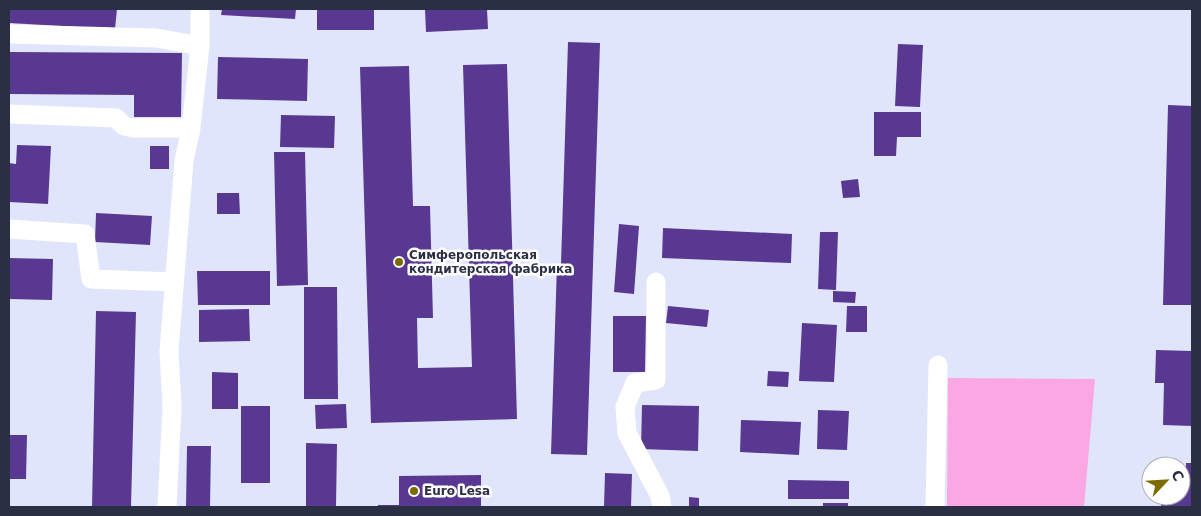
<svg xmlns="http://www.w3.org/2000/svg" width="1201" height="516" font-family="'DejaVu Sans',sans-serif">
<rect width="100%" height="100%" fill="#e1e5fc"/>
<!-- green -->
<path fill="#faa7e4" d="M948,378L1095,379L1084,507H947Z"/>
<!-- building -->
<path fill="#593891" d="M9,9H117L115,29L9,23Z
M222,9H296L295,19L221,15Z
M317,9H374V30H317Z
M425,9H487L488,29L426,32Z
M568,42L600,43L587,455L551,454L557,264H561Z
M898,44L923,45L920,107L895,106Z
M9,52L182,53L181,117H134V95L9,94Z
M218,57L308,59L307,101L217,99Z
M507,64L517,419L371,423L360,67L409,66L413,206H430L433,318H417L418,368L472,367L463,65Z
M1168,105L1192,106V305H1163Z
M874,112H921V137H897L896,156H874Z
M281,115L335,116L334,148L280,147Z
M17,145L51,146L48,204L9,202V163L16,164Z
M150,146H169V169H150Z
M274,152H305L308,285L277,286Z
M858,179L860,197L843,198L841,181Z
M217,193H239L240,214H217Z
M96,213L152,216L150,245L95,242Z
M619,224L639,226L634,294L614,292Z
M663,228L792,234L791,263L662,258Z
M820,232H838L836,290L818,289Z
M9,258L53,259L52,300L9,299Z
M197,271H270V305H198Z
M304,287H337L338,399H304Z
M833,291L856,292L855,303L833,302Z
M668,306L709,310L707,327L666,323Z
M847,306H867V332H846Z
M249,309L250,341L199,342V310Z
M96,311L136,312L131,507H92Z
M613,316H646L645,372H613Z
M802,323L837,325L834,382L799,381Z
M1156,350L1192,351V426L1163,425L1164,383H1155Z
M768,371L789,372L788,387L767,386Z
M212,372L238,373V409H212Z
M346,404L347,428L316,429L315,405Z
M642,405L699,406L698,451L641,449Z
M241,406H270V483H241Z
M818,410L849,411L847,450L817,449Z
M741,420L801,422L799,455L740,452Z
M10,435H27L26,479H9Z
M306,443L337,444L336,507H306Z
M187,446H211L210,507H186Z
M1186,463H1192V507H1161V496H1186Z
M605,473L632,474L631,507H604Z
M481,475V507H378V505H399V476Z
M788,480L849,481V499H788Z
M689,497L699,498V507H689Z
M823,503H848V507H823Z"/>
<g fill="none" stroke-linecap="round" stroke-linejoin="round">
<!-- minor -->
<path stroke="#fff" stroke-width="19" d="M9,34L157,38L200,46
M9,114L116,118L124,126L133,128H191
M9,229L85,234L91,279L174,282
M656,282V380L635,383L625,407L627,433L660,496L662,507
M167,507L172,406L169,351L184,161L191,128L200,46V9
M935,507L938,365"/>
</g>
<!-- markers -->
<g fill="#7d6a02" stroke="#fff" stroke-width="2">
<circle cx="399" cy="262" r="5"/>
<circle cx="414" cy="491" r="5"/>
</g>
<g text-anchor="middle" stroke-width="5" stroke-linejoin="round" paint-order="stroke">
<!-- poi labels -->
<g font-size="12" font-weight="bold" fill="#2b2f44" stroke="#fff" text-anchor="start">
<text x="409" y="259">Симферопольская<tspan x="409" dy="14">кондитерская фабрика</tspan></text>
<text x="424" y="495">Euro Lesa</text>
</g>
</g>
<!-- border -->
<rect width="1201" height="516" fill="none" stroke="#2b2f44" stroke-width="20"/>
<!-- north arrow -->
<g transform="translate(1166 481) rotate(65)"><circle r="24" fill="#ffffff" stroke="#aaacb4"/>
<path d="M0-4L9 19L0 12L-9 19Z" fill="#7d6a02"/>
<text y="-8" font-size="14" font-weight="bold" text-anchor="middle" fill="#2b2f44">С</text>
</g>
</svg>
